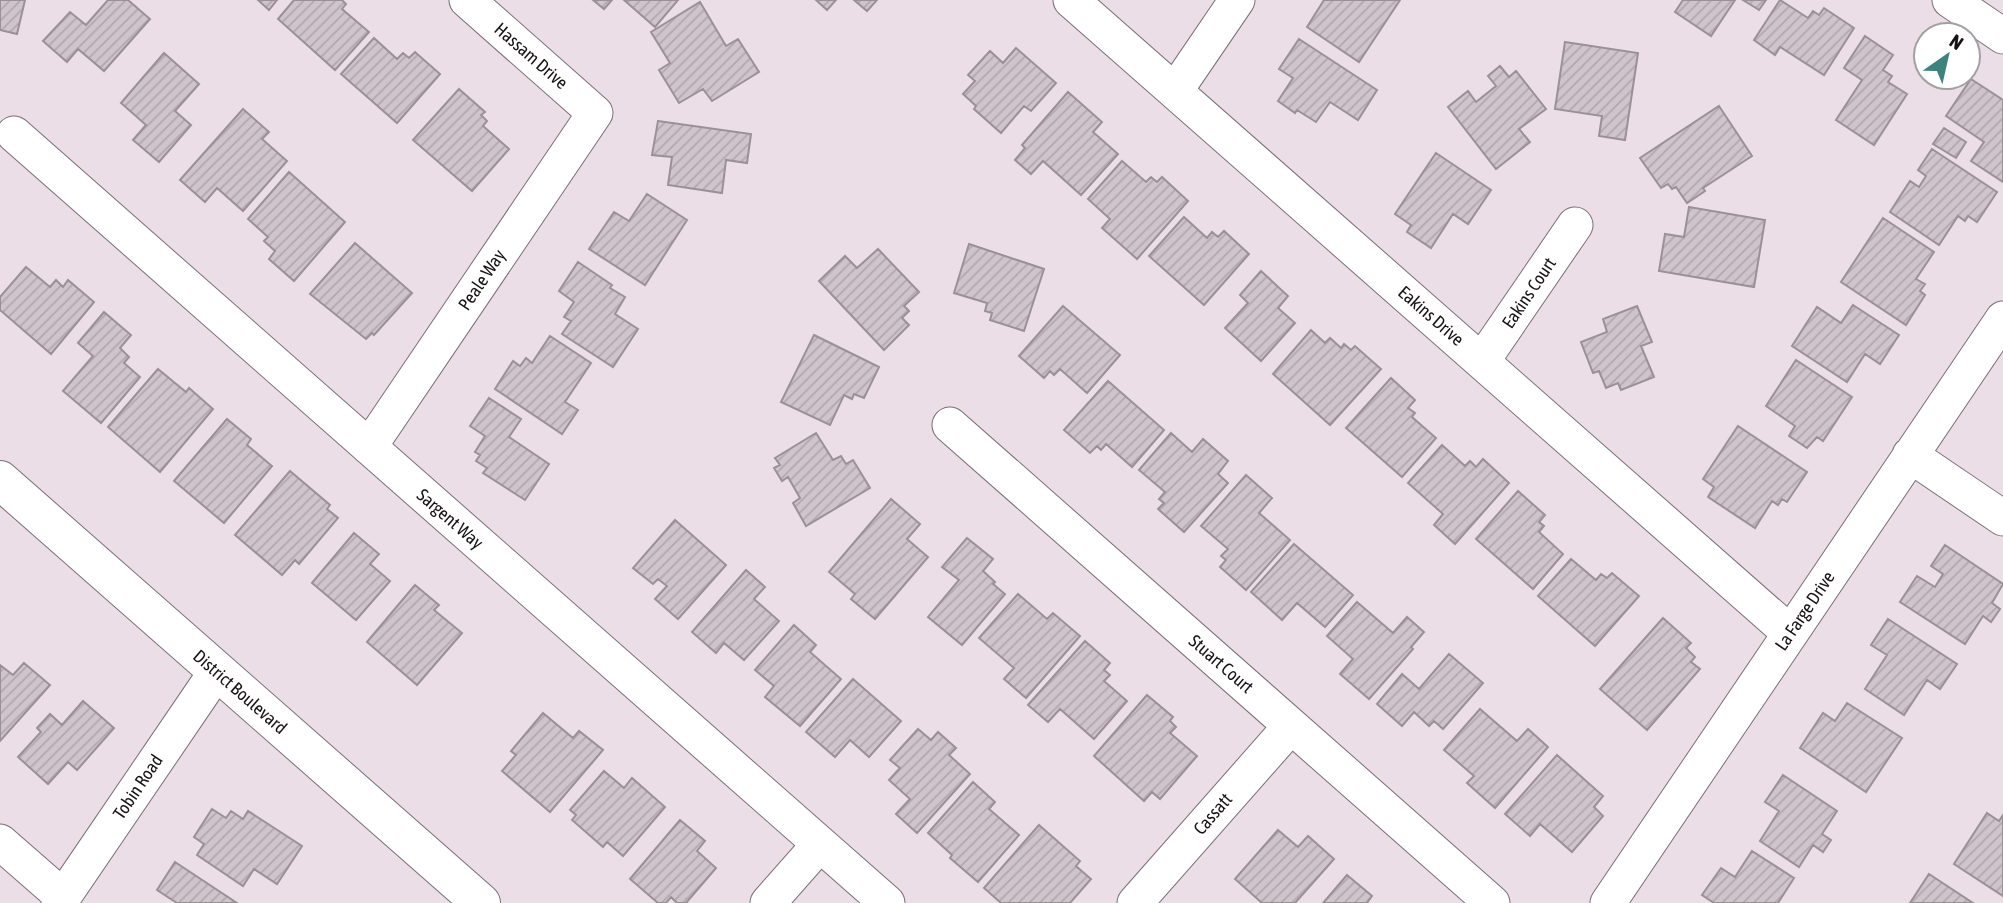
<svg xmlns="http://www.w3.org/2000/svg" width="2003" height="903" font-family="'Asap Condensed',sans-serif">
<defs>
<pattern id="building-hatch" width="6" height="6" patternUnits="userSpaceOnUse" patternTransform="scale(1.75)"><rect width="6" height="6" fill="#d0c4cc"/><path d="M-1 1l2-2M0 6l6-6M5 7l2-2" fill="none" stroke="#b2a7ae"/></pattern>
</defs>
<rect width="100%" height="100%" fill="#ebdee6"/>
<!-- building -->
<path fill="url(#building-hatch)" stroke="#9c9098" stroke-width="2" d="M0,0H25L17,34L0,30Z
M108,0H128L150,19L104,71L78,49L67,62L43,41L70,12L86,25Z
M258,0H277L269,10Z
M294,0H342L346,4L342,9L369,32L335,70L278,19Z
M593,0H612L604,9Z
M624,0H678L655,27Z
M816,0H836L827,10Z
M854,0H877L867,11Z
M1324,0H1400L1359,62L1307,27Z
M1683,0H1735L1711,36L1675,12Z
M1743,0H1766L1759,10Z
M1780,0L1808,18L1813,11L1819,15L1824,8L1854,28L1824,75L1780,47L1775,55L1754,40Z
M700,2L726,46L738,39L759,72L712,101L703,89L679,103L659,70L670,63L651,32Z
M1865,36L1893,55L1883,70L1892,76L1888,82L1907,94L1874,145L1836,120L1862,80L1844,68Z
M374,38L397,59L403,53L409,58L415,52L440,74L397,123L341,74Z
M1299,39L1377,90L1358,120L1330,102L1316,122L1297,110L1295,113L1278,101L1293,78L1279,69Z
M1565,42L1638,53L1625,140L1599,136L1602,116L1555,109Z
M1016,48L1056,83L1031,111L1024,106L1001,133L974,109L976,106L963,94L975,81L968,75L990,51L1003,63Z
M164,53L199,84L175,111L191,125L159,162L133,140L146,125L121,103Z
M1500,66L1509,77L1516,71L1546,109L1519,129L1530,142L1496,169L1448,107L1468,91L1476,102L1496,86L1488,76Z
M1971,79L2003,100V182L1971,161L1984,142L1946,116Z
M459,89L485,112L481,115L487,121L483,126L509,149L472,191L413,140Z
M1068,92L1102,122L1093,132L1118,154L1081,195L1043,161L1031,174L1015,160L1025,148L1022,145Z
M1719,106L1752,156L1703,188L1705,191L1687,203L1676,187L1672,189L1668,184L1661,188L1640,158Z
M243,109L269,132L262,139L287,161L243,211L217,188L205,202L180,180Z
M658,121L751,134L747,163L726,160L722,193L668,185L672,157L652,155Z
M1944,128L1966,142L1956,158L1933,144Z
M1932,149L1997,192L1977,222L1968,216L1965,221L1958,216L1939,245L1890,212L1910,181L1919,187L1926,176L1918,170Z
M1436,153L1491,190L1468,224L1453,214L1431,248L1407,232L1411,225L1395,214Z
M1122,161L1146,182L1151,177L1157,182L1162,177L1188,201L1137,259L1102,228L1110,219L1088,199Z
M289,172L345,222L294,281L269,259L275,251L264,241L268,237L248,219Z
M647,194L687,220L645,285L589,249L614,212L629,221Z
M1689,207L1765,220L1754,287L1659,271L1665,234L1684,237Z
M1184,217L1207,238L1212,232L1218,237L1224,231L1249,254L1204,305L1149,256Z
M1883,218L1934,252L1916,279L1925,284L1920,291L1925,295L1906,325L1841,282Z
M355,243L412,293L374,335L372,333L366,339L310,294Z
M969,244L1044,269L1024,331L990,320L992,313L985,311L987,303L954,293Z
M878,249L919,292L904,306L909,311L902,318L909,325L884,350L819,281L845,256L857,268Z
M578,262L612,285L610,288L625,297L615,314L638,329L613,367L562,334L571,321L564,317L574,302L559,291Z
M26,267L50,287L56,280L63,287L68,280L94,302L51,354L0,310V297Z
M1261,271L1288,296L1278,308L1295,323L1261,361L1225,328L1248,303L1240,295Z
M1853,305L1899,335L1880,364L1865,354L1847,382L1792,346L1817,307L1841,323Z
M1063,306L1120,355L1087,393L1060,369L1054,375L1050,371L1044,378L1019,356Z
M1637,306L1652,342L1641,346L1654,377L1621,390L1618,383L1606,388L1599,371L1593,373L1581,342L1607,332L1603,319Z
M104,312L131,335L120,348L129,357L124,363L140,377L101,423L63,391L93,356L78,343Z
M1311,330L1325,343L1330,338L1341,348L1344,344L1351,350L1355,346L1381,369L1330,425L1273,374Z
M814,335L879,367L864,398L854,394L852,399L844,395L830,425L781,402Z
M550,336L591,363L565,402L578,410L562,434L495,389L513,361L520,366L526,358L532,363Z
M1796,360L1852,397L1823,441L1817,437L1807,448L1789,436L1795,426L1766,406Z
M158,369L186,392L189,388L213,409L160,472L108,427Z
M1391,378L1415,400L1408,408L1415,413L1412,417L1436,438L1402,477L1346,428Z
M1108,381L1164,430L1132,467L1106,444L1101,450L1097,446L1090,453L1064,430Z
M489,398L521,419L509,437L549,464L525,500L483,473L487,468L476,461L480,455L475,452L485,436L470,426Z
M227,419L251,439L247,445L272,466L224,523L174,481Z
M1738,426L1807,472L1787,502L1782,499L1778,505L1772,501L1755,528L1708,497L1714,487L1703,479Z
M816,433L833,460L841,456L846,464L853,460L870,488L806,526L793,503L800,498L788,477L782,481L774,468L780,465L775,458Z
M1171,433L1192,452L1203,439L1228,461L1218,474L1228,483L1184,532L1158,509L1164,503L1159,499L1165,492L1139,470Z
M1442,445L1465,466L1470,461L1476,467L1483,459L1509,483L1455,544L1434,525L1443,514L1408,483Z
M290,471L330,505L327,509L338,518L299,564L295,560L282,575L235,535Z
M1246,475L1272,498L1259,513L1290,540L1246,590L1220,567L1226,560L1221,556L1228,549L1201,526Z
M1518,491L1545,515L1539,522L1544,526L1539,532L1563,554L1533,589L1476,539Z
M891,499L920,524L907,539L928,557L875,619L851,599L855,594L829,572Z
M675,520L726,565L678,619L655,599L667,586L658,579L653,584L633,568Z
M354,533L379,554L370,564L390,581L356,620L312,583Z
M967,538L993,559L983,571L995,582L993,584L1005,594L962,645L928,617L959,580L942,567Z
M1294,544L1353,595L1325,627L1297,603L1282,620L1251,592Z
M1945,545L2003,584L1992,603L2000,609L1991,622L1983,616L1965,644L1900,602L1917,576L1935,587L1943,574L1931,566Z
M1571,559L1596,580L1601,574L1607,578L1612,573L1639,596L1595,646L1538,596Z
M746,570L765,587L754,599L779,621L744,660L724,643L716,653L692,632Z
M415,585L439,605L434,610L462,633L417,685L367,642Z
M1018,594L1047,619L1053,613L1080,636L1026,698L1004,679L1014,668L979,638Z
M1357,602L1393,633L1407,617L1424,632L1411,647L1413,649L1369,699L1340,674L1353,659L1327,636Z
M1663,618L1691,643L1686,648L1695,657L1691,662L1700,669L1647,730L1600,689Z
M1888,619L1957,664L1940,689L1927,680L1904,715L1865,689L1887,655L1871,645Z
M794,625L816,645L810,652L841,679L800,726L765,697L774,686L755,670Z
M1085,641L1110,663L1104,670L1110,675L1104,681L1127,701L1094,739L1060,709L1048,722L1028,705Z
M1449,654L1483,683L1443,729L1434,721L1429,726L1414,712L1402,726L1377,704L1402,674L1419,689Z
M24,663L50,685L0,741V665L13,675Z
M853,679L901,721L869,757L850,740L835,757L806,732Z
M1147,695L1173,717L1170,721L1176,727L1170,733L1197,756L1160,799L1152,792L1144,801L1094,756Z
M83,701L114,728L77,770L68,762L48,784L18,757L41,732L37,728L50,714L62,725Z
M1847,703L1902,738L1866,792L1800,748L1823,713L1835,721Z
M1480,709L1517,741L1528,729L1548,747L1495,808L1467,783L1474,776L1444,750Z
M543,713L573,738L579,731L603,750L550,812L502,771L516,755L511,751Z
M918,729L931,740L938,732L956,748L949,755L970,774L917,833L896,814L910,799L889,780L900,768L890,760Z
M1557,755L1603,796L1594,807L1603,816L1572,852L1540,824L1530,836L1505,814Z
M604,771L624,788L632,778L665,807L623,856L607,842L603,847L572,820L576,815L570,810Z
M1783,775L1837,811L1822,834L1831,840L1823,852L1813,845L1799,867L1760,841L1779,811L1765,802Z
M973,782L995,802L989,809L1019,835L978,882L950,858L952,855L928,833Z
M212,809L226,818L231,811L243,819L248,811L302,846L277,884L254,869L243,886L197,855L204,844L194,837Z
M1987,813L1999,821L2003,815V896L1954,864Z
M680,820L705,841L697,851L716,868L686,903H677L671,897L666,903H658L630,879Z
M1039,825L1080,861L1076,866L1091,879L1070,903H1001L984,888Z
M1278,830L1298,847L1308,836L1334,859L1295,903H1262L1235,879Z
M1752,851L1794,878L1778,903H1714L1702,895L1721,868L1735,877Z
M175,862L237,903H177L157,890Z
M1929,874L1973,903H1910Z
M1347,875L1372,896L1367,903H1323Z"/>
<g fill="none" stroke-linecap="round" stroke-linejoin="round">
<defs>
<path id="minor" d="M1071,0L1790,633
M1950,0L2003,36
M1175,91L1237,0
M14,134L887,903
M1482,361L1575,225
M950,425L1492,903
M369,447L595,113L467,0
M1910,455L2003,518
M0,842L63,897
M59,903L217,671
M768,903L820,844
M1135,903L1291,726
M1608,903L2003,319"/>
<path id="tertiary" d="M0,480L481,903"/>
</defs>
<!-- minor casing -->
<use href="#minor" stroke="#7a6f76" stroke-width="37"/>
<!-- tertiary casing -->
<use href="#tertiary" stroke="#7a6f76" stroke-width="40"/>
<!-- minor -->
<use href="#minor" stroke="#fff" stroke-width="35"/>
<!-- tertiary -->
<use href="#tertiary" stroke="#fff" stroke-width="38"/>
</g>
<g text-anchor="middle" stroke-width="6" stroke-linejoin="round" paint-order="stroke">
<!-- street labels -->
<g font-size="18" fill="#161215" stroke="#fff">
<text transform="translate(531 56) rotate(41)" y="6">Hassam Drive</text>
<text transform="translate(482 280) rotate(-56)" y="6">Peale Way</text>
<text transform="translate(1529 293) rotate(-56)" y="6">Eakins Court</text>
<text transform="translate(1431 316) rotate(41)" y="6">Eakins Drive</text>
<text transform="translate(450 519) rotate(41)" y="6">Sargent Way</text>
<text transform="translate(1805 611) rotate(-56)" y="6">La Farge Drive</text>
<text transform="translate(1221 664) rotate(41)" y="6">Stuart Court</text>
<text transform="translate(240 692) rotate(41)" y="6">District Boulevard</text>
<text transform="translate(138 787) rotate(-56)" y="6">Tobin Road</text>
<text transform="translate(1213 814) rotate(-49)" y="6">Cassatt</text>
</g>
</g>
<!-- north arrow -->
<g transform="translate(1947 56) rotate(34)"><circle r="33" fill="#ffffff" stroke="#a2a0a1" stroke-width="2"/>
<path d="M0-5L12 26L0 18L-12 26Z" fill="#3c837e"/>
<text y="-10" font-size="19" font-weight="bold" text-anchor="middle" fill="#161215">N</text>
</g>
</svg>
